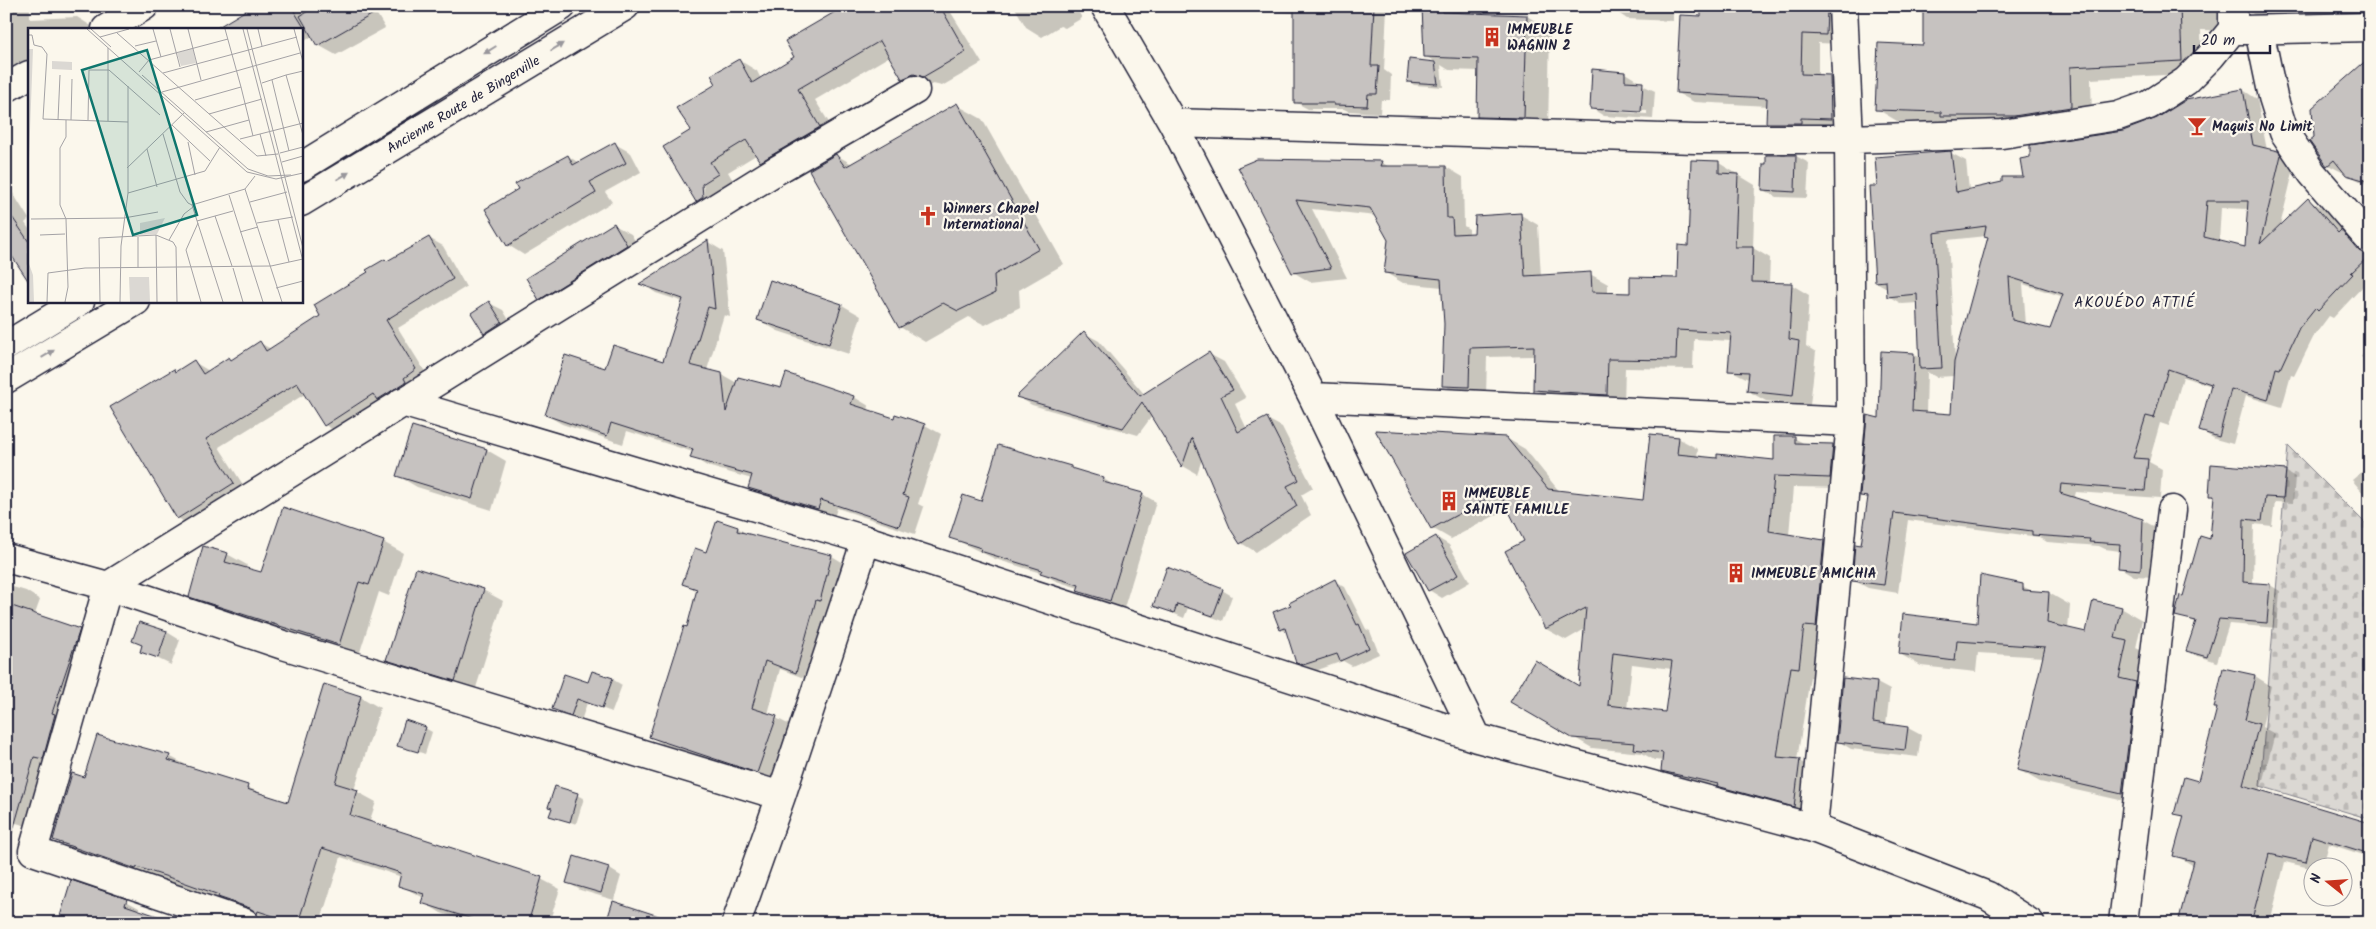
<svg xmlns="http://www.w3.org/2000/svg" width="2376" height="929" font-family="Kalam,sans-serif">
<defs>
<pattern id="cemetery-stones" width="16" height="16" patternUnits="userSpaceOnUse" patternTransform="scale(1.25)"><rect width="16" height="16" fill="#dbd8d3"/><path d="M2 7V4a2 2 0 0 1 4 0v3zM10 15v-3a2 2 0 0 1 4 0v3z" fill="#bcb9b6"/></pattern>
</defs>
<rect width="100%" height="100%" fill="#fbf7ec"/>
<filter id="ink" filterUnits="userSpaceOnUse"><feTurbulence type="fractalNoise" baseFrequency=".02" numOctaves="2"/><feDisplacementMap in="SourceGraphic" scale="10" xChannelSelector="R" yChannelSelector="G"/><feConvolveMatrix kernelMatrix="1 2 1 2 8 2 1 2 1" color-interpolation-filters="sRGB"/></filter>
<g filter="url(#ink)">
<!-- cemetery -->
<path fill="url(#cemetery-stones)" stroke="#7e7d87" d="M2288,446L2370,528V819L2260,786Z"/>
<!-- shadow -->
<path fill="#0003" fill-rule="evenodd" d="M6,6H30V19L77,17L96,29H29V77L6,93Z
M255,6H372L385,28L336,55L318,45L313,36L301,43V29Z
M855,6H947L982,63L942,86L933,84L921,89L903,79L890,56L815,100L838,137L778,172L760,162L756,155L728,172L735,184L715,211L697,201L692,131L717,84L739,60L757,71L761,79L796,58ZM703,177L704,196L702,193L700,178Z
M1014,6H1075L1082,18L1065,28L1060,26L1042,37L1026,27Z
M1263,6L1387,8L1384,70L1391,75L1390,100H1381L1380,113L1348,111L1344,109H1308L1295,102V13L1269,11Z
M1423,6H1455L1465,14L1527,16L1550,30L1548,131L1502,130L1478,116L1479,71L1449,70L1441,65L1443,87L1414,85L1408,81L1410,61L1437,63L1425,56Z
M1608,6H1673V21L1627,19Z
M1746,6H1798L1797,12H1826L1843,22L1842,44L1818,43V76H1830L1847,86V128L1784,132L1768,123V106L1694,102L1677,93L1744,19Z
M1918,6H2244L2238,31L2201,30L2202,73L2091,79L2092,119L1956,123L1897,121L1877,109L1924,46V10Z
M2249,6H2337V13L2271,14L2269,24L2250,12Z
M2370,58V186L2328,165Z
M1625,73L1638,81V83L1655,91L1653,119L1604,116L1591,108ZM1603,108L1647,111V114L1603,111Z
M2243,90L2257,99L2267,150L2278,152L2295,164L2280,226L2308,200L2322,208L2345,234L2355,240L2370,255V276L2364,281L2366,283L2333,318L2329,316L2314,336L2294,376L2291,375L2282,407L2246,396L2233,444L2215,439L2201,431L2212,386L2183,377L2169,426L2160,423L2149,462L2162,469L2160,498L2076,492L2074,499L2142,520L2157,528L2155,577L2134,576L2119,567L2120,551L2105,549L2099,546L2047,542L2039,537L1908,520L1898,593L1868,588L1853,580L1862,547L1869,499L1861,495L1880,419L1913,354L1921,358L1918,303L1902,304L1888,296L1887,288L1876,282L1878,187L1951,153L1966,161L1969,190L2025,178L2123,132ZM2221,208L2249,209L2246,248L2219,242ZM1986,236L1989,237L1955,360L1948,240ZM2023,284L2064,297L2051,331L2026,325ZM1927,372L1936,377L1954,376L1952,415L1926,414Z
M957,105L982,119L1064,264L1019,290L1020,307L985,325L969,317L925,342L900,327L836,155L852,164Z
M615,144L631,153L641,172L605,192L612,202L524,255L508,245L487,209L520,189L568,156L579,163Z
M1796,156L1809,163L1807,198L1776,197L1763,190Z
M1381,162L1391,168L1446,167L1463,177L1464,226L1469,229V235L1476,234L1521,215L1538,225L1541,277L1590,274L1608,284V294H1631L1678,279L1719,163L1755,185L1753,248L1770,258L1769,284L1792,285L1809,295L1806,346L1816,352L1810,405L1766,401L1748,391L1750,380L1730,370L1731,341L1694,339L1693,369L1625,368L1624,404L1551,399L1534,389L1535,356L1487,357L1486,396L1461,395L1444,385L1445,324L1442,287L1403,283L1386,273L1389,240L1376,216L1312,209L1347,278L1310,282L1293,272L1240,168Z
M6,182L29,219L25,223L29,229V271L6,245Z
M2370,206V214L2366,210Z
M614,225L631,234L643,254L556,309L539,299Z
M429,238L443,246L466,287L398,328L429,378L339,433L325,425L305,394L219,447L247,491L191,526L178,518L174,371L177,372L194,362L209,371L232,361L260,343L271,349L322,316L388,262Z
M708,242L723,251L730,317L724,315L707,370L721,374L737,383L854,397L869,406L868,411L895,419L896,415L925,425L941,434L918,504L924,507L915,534L837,508L834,518L765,496L749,487L752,479L707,466L692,457L693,452L627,431L623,444L562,424L546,415L606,370L664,363L684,302L656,293L642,284Z
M771,282L842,305L861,316L849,354L778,331L758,320Z
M489,303L503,310L515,330L498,340L485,333Z
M1084,333L1099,341L1145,395L1209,354L1224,362L1246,398L1235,404L1247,429L1267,419L1282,427L1313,488L1301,495L1311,515L1256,552L1241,543L1202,459L1197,474L1183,466L1152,416L1138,435L1032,405L1018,397Z
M2370,342V363L2361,357Z
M412,427L487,450L506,461L492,510L417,487L398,476Z
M1506,438L1525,449L1559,491L1644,502L1678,438L1698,449L1697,457L1775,461L1794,438L1807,445H1833L1852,456L1849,488L1793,487L1789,535L1824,541L1843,552L1818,678L1810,677L1797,760L1818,771L1813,817L1682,782L1662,770L1664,761L1654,760L1642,753L1592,748L1512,701L1580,688L1585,629L1566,640L1546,629L1506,551L1525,541L1509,508L1451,539L1432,528ZM1632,664L1672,669L1666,714L1627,709Z
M2370,465V501L2352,480Z
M1071,468L1104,479L1116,487L1142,494L1156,502L1124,608L1092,599L1078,591L1079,588L1056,581L1041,573L995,559L950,537L982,503Z
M2285,471L2295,477L2293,503L2275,502L2272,526L2254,524L2253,584L2270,585L2280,591L2277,628L2229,624L2217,662L2198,656L2188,650L2197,623L2177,614L2211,541L2215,498L2210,495Z
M738,528L750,536L832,556L847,565L812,681L780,669L768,714L792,726L773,781L666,746L650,737L688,629L697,591L684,583L707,554Z
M1436,537L1449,545L1470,582L1442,598L1429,590L1408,553Z
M383,542L403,553L389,596L379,592L359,655L210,607L190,596L227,554L247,565L245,569L262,574Z
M1334,581L1345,587L1366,629L1370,631L1379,654L1352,666L1343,661L1315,671L1297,662L1288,633L1281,629L1292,606Z
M6,585L26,591L40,600L35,614L79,630L93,638L30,827L6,820Z
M2022,586L2034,592L2049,593L2070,605L2068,629L2087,633L2121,608L2142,620L2136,648L2148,654L2142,805L2040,782L2019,770L2044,657L1978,653L1976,672L1921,666L1900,654L1978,624Z
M483,590L503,601L475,691L407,670L387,659Z
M1222,590L1232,596L1223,621L1188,608L1184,618L1154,605Z
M139,623L167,632L180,640L171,665L142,651L143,646L134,641Z
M2224,669L2255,676L2271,686L2262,727L2275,734L2260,791L2370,825V857L2329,844L2323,866H2314V869L2285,862L2270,922L2273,923H2179L2194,866L2175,855L2185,818L2176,813L2199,783L2218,708Z
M612,679L622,685L612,712L587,703L581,721L553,709L589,684Z
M1877,683L1890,690L1886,725L1908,728L1921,735L1918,757L1851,749L1838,741Z
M324,686L361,697L380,708L354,790L376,802L369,823L541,879L560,889L549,923H470L441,913L423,902L424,898L399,885L402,877L341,857L320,923H284L238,907L203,892L155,877V879L73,850L54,839L84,779L169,756L188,766L289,803Z
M425,728L432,732L425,754L399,745Z
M555,788L584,798L576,824L551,815Z
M608,868L621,876L614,900L580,890L567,882Z
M126,901L139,908V911L175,923H67Z"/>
<!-- building -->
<path fill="#c6c2c0" stroke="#22223b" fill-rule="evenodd" d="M253,6H291L305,29H215Z
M316,6H387L317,46L300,16Z
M845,6H940L966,52L923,77L914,74L902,79L880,41L798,89L820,127L760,162L746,140L710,162L718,174L702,184L703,197L696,202L663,147L691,130L676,108L716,84L711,75L739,59L752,83L794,57L785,41Z
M1294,6H1374L1371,66H1379L1377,94H1368L1367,106L1334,105V103H1294Z
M1422,6H1442L1443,12L1527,15L1524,118L1477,117L1478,59L1424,57Z
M1701,6H1780V10L1827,11L1826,35L1802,34L1801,74L1830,75L1831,119L1801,118V123H1766L1767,98L1676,93L1680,15L1701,16Z
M1923,6H2180L2182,61L2070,67L2071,107L2014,116H1941V112L1875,110L1878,43L1923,45Z
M2370,57V182L2346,175L2334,160L2327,166L2309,141L2314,137L2312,108Z
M1409,59L1435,62L1438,84L1407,82Z
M1592,69L1625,72V81L1643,82L1641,112L1590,109Z
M2243,89L2253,145L2278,151L2281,155L2260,244L2308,198L2338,233L2341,230L2359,251L2370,255L2351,273L2353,274L2318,311L2315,308L2299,328L2280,369L2276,368L2268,400L2231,389L2219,437L2199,431L2211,384L2168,369L2154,418L2146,416L2133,458L2148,459L2145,491L2061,484L2060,493L2143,519L2141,570L2118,568L2120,544L2089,542L2090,539L2032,535V531L1894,513L1884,585L1852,581L1855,544L1861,545L1868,497L1860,496L1867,415L1879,418L1881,351L1914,353L1912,411L1951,414L1954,362L1988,237L1984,236L1986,226L1934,233L1942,368L1920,369L1917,294L1887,297L1886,281L1875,282L1869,186H1877L1875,157L1951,151L1956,192L2002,182V177H2023L2020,159L2030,157V145L2123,131L2157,118L2186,100ZM2207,201H2248L2245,247L2204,237ZM2009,277L2063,294L2050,329L2012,320Z
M957,103L1039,249L994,275L995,293L958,311L943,303L899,328L809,170L836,154L845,167Z
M615,142L626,163L590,182L596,193L507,246L485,209L518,189L515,184L568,155L573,165Z
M1766,155H1796L1795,192L1762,190L1763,164H1766Z
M1257,159L1382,161L1380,166H1446L1447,218H1452L1453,234L1474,233L1475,216L1521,213L1525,276L1591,272L1592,292L1630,293V277L1677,278L1678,245L1688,246L1691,160L1719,161V173L1738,174L1735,247H1753L1752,282L1792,283L1789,339L1799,341L1793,396L1747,391L1749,372L1728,371L1731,333L1677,330L1676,360L1608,359L1607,395L1533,390L1534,346L1470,348L1469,387L1442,386L1444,324L1441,279L1384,273L1388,240L1370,208L1296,200L1331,268L1292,273L1238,167Z
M6,208L29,242V282L6,247Z
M614,223L627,245L539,300L526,278Z
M429,237L453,279L386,320L416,369L404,378L406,382L377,400L373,394L324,426L297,383L206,439L234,483L177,519L110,407L174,369L175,372L194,360L203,374L229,357L231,360L260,341L266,351L320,316L314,305L368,272L366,270L385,259L387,261Z
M708,240L715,309L708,307L690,365L722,373L726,412L738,377L781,388L786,373L854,396L851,404L894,418L895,414L925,424L903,495L909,497L899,526L821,500L818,509L748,488L752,475L690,458L693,449L611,423L607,436L545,415L565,355L605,368L613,345L663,361L683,299L639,284Z
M770,280L842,304L829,344L757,320Z
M489,301L502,322L484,334L471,313Z
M1084,331L1140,396L1209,352L1233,390L1221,396L1238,432L1267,417L1299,480L1287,486L1297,506L1240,544L1231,530L1192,438L1182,467L1142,402L1123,428L1016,397Z
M412,426L487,449L472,499L396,476Z
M1375,430L1506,437L1548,489L1643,500L1650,434L1679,437L1677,454L1717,458V454L1774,460V436H1795V443L1833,444L1830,478L1774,476L1769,531L1824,540L1816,627L1804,626L1799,668L1791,667L1777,757L1800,759L1794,807L1717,786L1718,784L1661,771L1663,753L1634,749L1635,743L1572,738L1510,702L1535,660L1579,686L1586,608L1545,629L1505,551L1524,541L1499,492L1431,529ZM1613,653L1672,661L1665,712L1608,705Z
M998,445L1071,466V468L1104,478L1103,482L1143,493L1110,601L1077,591L1079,585L1040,573L1042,570L980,551L981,548L949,538L963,495L981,501Z
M2211,464L2286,470L2283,498L2265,497L2262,521L2244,519L2243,582L2270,584L2267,623L2219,619L2207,657L2186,651L2196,621L2175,616L2180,595L2183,596L2200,536L2210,539L2214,496H2209Z
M283,507L384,541L369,585L359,582L339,645L189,597L203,546L228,553L225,562L261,572Z
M717,520L738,527L737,531L832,555L820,601L816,600L796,673L765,661L752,708L777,716L757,773L649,737L684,626L687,627L697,589L682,584L695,548L706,552Z
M1436,536L1458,575L1428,591L1406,553Z
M1167,567L1223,589L1213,616L1177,604L1174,613L1153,606Z
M416,568L484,589L455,681L386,660Z
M1980,575L2023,584V590L2049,592L2047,623L2086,632L2093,600L2122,607L2115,638L2127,641L2119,678L2136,682L2122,794L2017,770L2045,647L1957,641L1955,661L1899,654L1903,614L1977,623Z
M1335,579L1357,625L1359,624L1369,648L1340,661L1337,654L1303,665L1296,663L1285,628L1280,630L1273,612L1291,605L1289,603Z
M6,604L80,629L52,713L55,714L43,759L34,757L12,834L6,833Z
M139,622L167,631L158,658L140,652L142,645L132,641Z
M2223,668L2255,675L2245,720L2259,724L2243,785L2370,823V854L2312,836L2306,862L2269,854L2251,923H2178L2194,861L2173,856L2184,816L2174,814L2184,777L2198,781L2217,708H2214Z
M592,671L613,678L602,708L577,699L571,716L552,709L564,674L588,682Z
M1843,678L1877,682L1873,722L1908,727L1905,750L1837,742Z
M324,684L361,696L335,783L358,790L350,815L542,877L528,923H471L472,919L421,903L424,894L398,886L401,873L322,848L298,923H295L258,911L257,914L250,908L218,897L219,895L183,882L137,867L136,869L53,840L72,773L84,777L97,735L170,755L168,760L248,785L247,789L288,802Z
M405,720L426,727L418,752L397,746Z
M555,786L578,793L570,822L549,816L552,808L548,807Z
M574,856L609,867L601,893L566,883Z
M71,880L127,899L125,905L166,919L165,923H58Z
M613,901L668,919L667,923H606Z"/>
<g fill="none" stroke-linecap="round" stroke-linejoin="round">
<defs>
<path id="minor" d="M1105,6L1173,123L1313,397L1477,738
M106,29L144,6
M2241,30L2370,27
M2259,30L2273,97L2284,132L2312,173L2370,240
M6,88L29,75
M1173,123L1695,139H1849L2002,134L2118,116L2149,105L2186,81L2211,56L2233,29V6
M301,167L562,6
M301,202L625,6
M6,346L80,301
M6,379L136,301
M1313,397L1851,422
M402,402L866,540L1477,738L1813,828L1988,896L2030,923
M6,558L108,586L283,645L781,796
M1813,828L1851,422L1849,139L1843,6
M245,923L33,851L108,586L777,170L915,90
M736,923L781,796L866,540
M2123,923L2172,510"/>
</defs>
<!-- minor casing -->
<use href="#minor" stroke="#22223b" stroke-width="31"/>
<!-- minor -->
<use href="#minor" stroke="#fbf7ec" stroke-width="28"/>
</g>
<!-- one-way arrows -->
<defs><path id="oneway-solid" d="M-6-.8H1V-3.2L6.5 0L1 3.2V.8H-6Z" transform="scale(1.25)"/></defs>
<g fill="#99979c">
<use href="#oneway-solid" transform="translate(557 47) rotate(-31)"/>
<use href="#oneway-solid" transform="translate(490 50) rotate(148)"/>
<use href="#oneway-solid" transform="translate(343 176) rotate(-31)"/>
<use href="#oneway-solid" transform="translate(48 354) rotate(-31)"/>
</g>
</g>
<!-- icons -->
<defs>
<symbol id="building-bare" viewBox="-9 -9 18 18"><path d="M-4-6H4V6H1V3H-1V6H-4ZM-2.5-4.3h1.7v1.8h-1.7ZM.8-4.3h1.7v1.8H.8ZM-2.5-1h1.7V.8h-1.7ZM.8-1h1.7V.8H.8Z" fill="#c8321e" stroke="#fbf7ec" stroke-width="2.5" paint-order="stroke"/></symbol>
<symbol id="bar-bare" viewBox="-9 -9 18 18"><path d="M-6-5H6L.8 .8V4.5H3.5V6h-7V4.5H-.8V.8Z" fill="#c8321e" stroke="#fbf7ec" stroke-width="2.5" paint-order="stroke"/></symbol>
<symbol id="church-bare" viewBox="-9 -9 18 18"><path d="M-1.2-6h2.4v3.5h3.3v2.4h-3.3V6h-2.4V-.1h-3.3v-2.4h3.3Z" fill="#c8321e" stroke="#fbf7ec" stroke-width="2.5" paint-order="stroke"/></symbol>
</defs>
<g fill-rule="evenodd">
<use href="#building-bare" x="1478" y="23" width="28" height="28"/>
<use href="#bar-bare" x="2183" y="112" width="28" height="28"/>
<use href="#church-bare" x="914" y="202" width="28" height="28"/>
<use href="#building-bare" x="1435" y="487" width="28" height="28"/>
<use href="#building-bare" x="1722" y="559" width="28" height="28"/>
</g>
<g text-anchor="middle" stroke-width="4.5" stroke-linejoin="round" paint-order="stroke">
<!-- poi labels -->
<g font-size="14" font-weight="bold" fill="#22223b" stroke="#fbf7ec" text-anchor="start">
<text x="1507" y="34">IMMEUBLE<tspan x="1507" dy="16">WAGNIN 2</tspan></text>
<text x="2212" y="131">Maquis No Limit</text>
<text x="943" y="213">Winners Chapel<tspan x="943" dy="16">International</tspan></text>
<text x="1464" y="498">IMMEUBLE<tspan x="1464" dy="16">SAINTE FAMILLE</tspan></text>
<text x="1751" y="578">IMMEUBLE AMICHIA</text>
</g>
<!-- street labels -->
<g font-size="14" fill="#22223b" stroke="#fbf7ec">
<text transform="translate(463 104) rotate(-31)" y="5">Ancienne Route de Bingerville</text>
</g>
<!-- neighbourhood labels -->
<g font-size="15" letter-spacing="1" fill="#22223b" stroke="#fbf7ec">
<text x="2135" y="307">AKOUÉDO ATTIÉ</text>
</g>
</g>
<!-- overview -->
<g transform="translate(28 28)">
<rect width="275" height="275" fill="#fbf7ec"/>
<path d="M165,20L168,35L153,38L149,25ZM24,33L44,34V42L24,41Z" fill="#dbd8d3"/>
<path d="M137,190L129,206L112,207V195Z" fill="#dbd8d3"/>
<path d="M0,21H5L0,158ZM0,233L5,247L6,274H0Z" fill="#dbd8d3"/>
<path d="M101,249H121L122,274H102Z" fill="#dbd8d3"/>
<path fill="none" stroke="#a4a2a5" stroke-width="1" d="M59,1L219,144L248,151L275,145M63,1L83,19M125,1L133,29M142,1L152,39M160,1L173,52M215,1L275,233M219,1L275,220M230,1L234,18M266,1L275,34M89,5L229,128L250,126M0,7H4L6,17L14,19L19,26L15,91L100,94M72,9L101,1M107,18L128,13M111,44L121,32L200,11M135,45L269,9M114,47L220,141L240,148L263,147M258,47L275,43M244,52L261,123M234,55L258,47L275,107M213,59L225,108M134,64L272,25M167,72L213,59L197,1M181,86L234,71M30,92L32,47M43,92L44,51M60,92L61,42H81L132,87M80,93V20M144,97L182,133M178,104L221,92M135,106L152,164L160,175L164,177L217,161M232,106L275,95M212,111L232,106L238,128M160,114L167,147M119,121L129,159M252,125L275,119M254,134L275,128M99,140L156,85M227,148L217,161L254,274M100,165L177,143L192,119M201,167L235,274M222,174L259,164M164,177L195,274M187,188L204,238M3,191L96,190L130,184M250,192L261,234M169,193L205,183M170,195L158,222L173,274M229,195L265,189M212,204L230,199M12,207L37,206M128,207L129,274M141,212L156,186L165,179M110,240V209M205,240L215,274M248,260L275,253M19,274L20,245L57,240L243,238L275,231M37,274L40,259L38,191L32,177V120L38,109V92M72,274L71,210L128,207L145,214L148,219L149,274M92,274L93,218L100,165V58"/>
<path fill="#0f766e" fill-opacity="0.15" stroke="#0f766e" stroke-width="2.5" d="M119,22L169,187L105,207L54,42Z"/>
<rect width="275" height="275" fill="none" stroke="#22223b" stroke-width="2.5"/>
</g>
<!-- margin -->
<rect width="2376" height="929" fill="none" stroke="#fbf7ec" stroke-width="25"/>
<rect x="12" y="12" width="2351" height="904" fill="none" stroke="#22223b" stroke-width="2" filter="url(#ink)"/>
<!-- north arrow -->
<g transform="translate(2328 882) rotate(287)"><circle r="24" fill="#fbf7ec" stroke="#a4a2a5"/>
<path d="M0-4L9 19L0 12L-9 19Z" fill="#c8321e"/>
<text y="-8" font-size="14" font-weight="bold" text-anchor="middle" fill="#22223b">N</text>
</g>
<!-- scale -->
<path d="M2194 45v8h76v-8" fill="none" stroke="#22223b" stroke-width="2.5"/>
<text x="2201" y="45" font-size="15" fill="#22223b" stroke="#fbf7ec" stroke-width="4" paint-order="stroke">20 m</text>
</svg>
